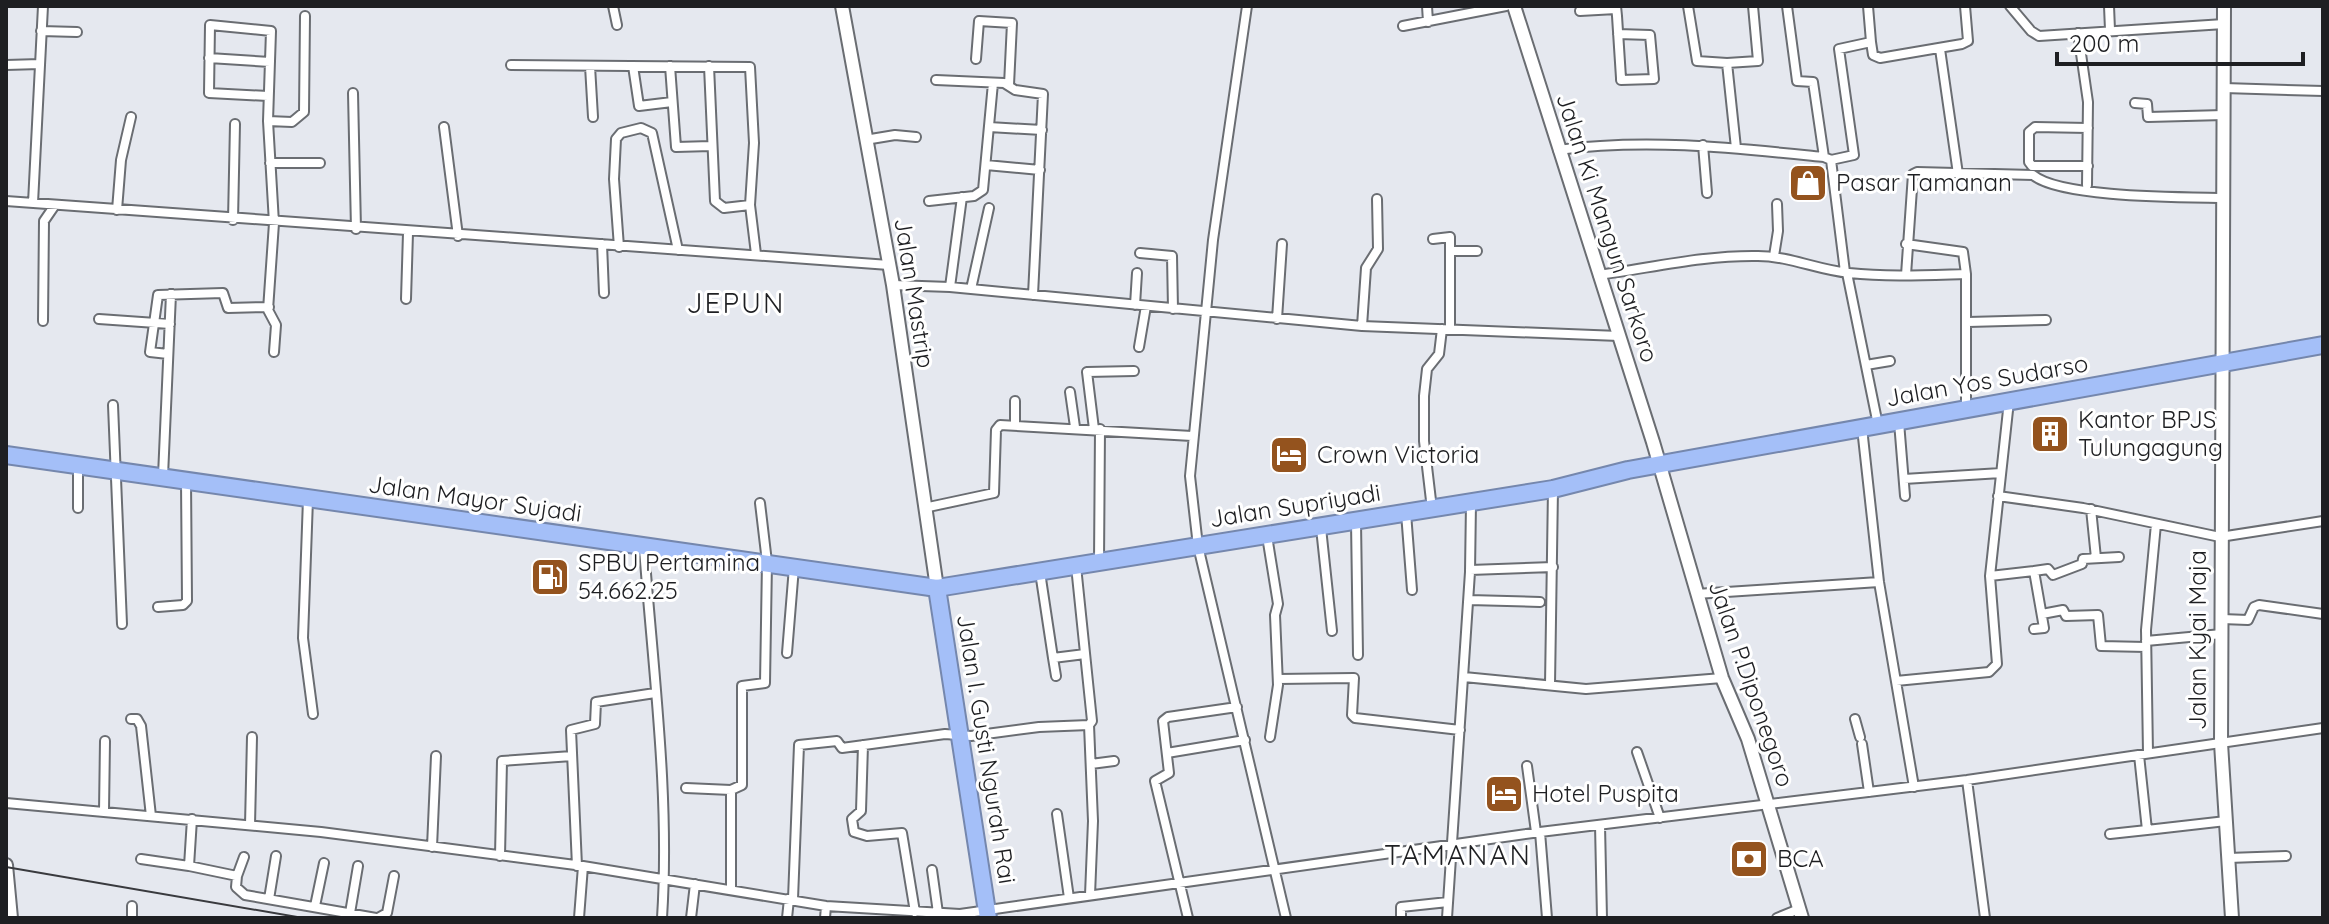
<svg xmlns="http://www.w3.org/2000/svg" width="2329" height="924" font-family="Quicksand,sans-serif">
<rect width="100%" height="100%" fill="#e5e8ef"/>
<g fill="none" stroke-linecap="round" stroke-linejoin="round">
<defs>
<path id="street" d="M613,6L617,25
M1247,6L1213,240L1190,476L1198,546L1286,918
M1427,6L1428,22
M1616,6L1617,16L1621,78V80L1654,79L1650,35L1618,34
M1688,6L1697,61L1727,63L1736,148
M1787,6L1797,81L1813,82L1824,157
M2010,6L2031,31L2039,36L2224,24
M2109,6L2110,30
M1580,11L1616,9
M1403,26L1506,6
M41,31L77,32
M2078,33L2088,102L2087,185
M1871,42L1873,55L1880,58L1962,44L1968,41L1965,6
M1940,49L1958,174
M209,58L270,62
M976,59L979,21L1012,23L1009,85
M1727,63L1758,61L1753,6
M6,65L40,64
M511,65L750,67L754,143L750,205L756,254
M590,66L593,117
M633,66L639,106L672,102
M670,66L676,147L711,146
M709,66L715,201L724,208L750,205
M936,80L1004,83L1015,90L1043,94L1033,295
M2224,88L2323,91
M353,93L356,229
M268,96L209,93L210,25L271,31L268,121L274,223L268,310L276,325L274,352
M2135,103L2147,104L2148,117L2224,115
M268,121L292,122L304,112L305,16
M444,127L458,236
M989,127L1042,130
M865,140L895,135L916,137
M1703,145L1707,193
M1558,150C1647,138 1735,148 1824,157L1831,160L1845,272
M1831,160L1854,155L1839,49L1871,42L1868,6
M270,163H320
M986,165L1040,170
M2088,166H2032L2029,162V132L2035,127L2088,128
M6,201L889,265
M929,201L974,196L983,190L993,83
M33,203L43,6
M117,210L121,160L131,117
M233,220L235,124
M1433,239L1450,237V329
M602,244L604,293
M1906,244L1963,252L1966,274
M619,247L614,179L616,139L621,133L641,128L652,133L678,250
M1450,251H1477
M1140,253L1172,256L1173,309
M1774,256L1778,231L1777,204
M1847,273L1878,425
M1598,275C1651,268 1704,255 1758,256C1789,256 1818,270 1849,273C1888,277 1928,275 1966,274V409
M1906,275L1913,174L1917,172L2033,175C2060,198 2185,197 2225,198
M893,285L950,287L1362,326L1619,336
M950,287L962,197
M971,289L989,208
M406,299L408,233
M1135,305L1137,273
M99,319L170,324
M1277,319L1282,244
M43,321L44,221L55,205
M1968,322L2046,320
M1362,326L1366,268L1378,249L1377,199
M1139,347L1146,306
M168,354L150,352L158,295L223,293L228,308L269,307
M1866,365L1890,361
M1070,392L1075,427
M1015,401V425
M113,405L122,624
M1899,422L1905,496
M1862,428L1879,582L1914,787
M1094,429L1087,372L1134,371
M78,466V508
M163,476L171,294
M1904,479L2001,473
M1998,496L2083,508L2220,537L2323,521
M308,499L303,638L313,714
M924,508L994,493L996,430L1000,425L1192,436
M1432,509L1424,441V396L1427,369L1439,354L1442,329
M2091,509L2096,558
M1406,513L1412,590
M1356,522L1358,655
M1321,528L1332,631
M1267,536L1278,604L1275,615L1278,685L1270,737
M644,548C653,670 670,796 662,918
M1099,562L1100,429
M1076,566L1092,721L1089,725
M1470,570L1553,567
M2034,571L2048,569L2053,575L2082,564L2083,559L2119,557
M1040,572L1053,658
M1990,576L2034,571L2044,628L2034,629
M1696,594L1879,582
M1469,600L1540,602
M158,607L183,605L187,601L186,480
M2042,614L2063,610L2066,616L2098,615L2101,646L2146,647
M2222,619L2248,620L2254,607L2259,605L2323,614
M2146,641L2222,634
M787,653L794,567
M1056,676L1053,658L1085,654
M1464,677L1586,689L1722,678
M1278,679L1354,678L1352,715L1355,718L1460,730
M1896,681L1989,672L1997,664L1990,576L2009,401
M1550,685L1553,489
M131,719H137L141,726L151,816
M1855,719L1860,737
M1862,744L1869,792
M863,745L861,811L852,819L854,832L867,836L902,833L915,912
M1637,752L1660,818
M1167,753L1245,740
M2148,753L2146,630L2156,524
M2139,755L2147,830L2226,821
M1091,764L1114,761
M1527,766L1536,832
M1967,780L1985,918
M686,788L731,790
M6,803L321,832L583,866L826,906L960,914L1540,832L1967,780L2323,728
M104,811L105,741
M1057,814L1069,898
M192,819L189,866L237,876L236,887L245,895L376,918
M250,825L252,737
M1600,825L1602,918
M1540,832L1547,918
M2110,834L2147,830
M432,847L436,756
M500,856L502,761L572,756
M2228,858L2286,856
M141,859L189,866
M577,866L571,730L595,724L596,702L655,693
M932,870L938,913
M237,876L244,857
M731,890V790L742,785V686L765,683L767,562L760,503
M269,899L276,856
M793,899L799,745L837,741L842,748L945,734L971,736L1039,727L1089,725L1093,821L1090,895
M315,906L324,863
M350,913L358,866
M132,918V906
M378,918L387,913L394,876
M579,918L583,866
M691,918L695,884
M787,918L789,899
M825,918L826,906
M1188,918L1155,781L1169,773L1163,721L1168,717L1237,707
M1401,918V907L1448,902
M1447,918L1470,572L1471,503
M1777,918L1799,909"/>
<path id="secondary" d="M842,6L893,285L937,588
M1514,6L1653,442L1722,678L1748,739L1802,918
M2224,6L2221,743L2232,918
M6,865L11,918"/>
<path id="highway" d="M6,455L937,588L1553,489L1628,470L2323,345
M937,588L988,918"/>
</defs>
<!-- street casing -->
<use href="#street" stroke="#6a6d72" stroke-width="12"/>
<!-- secondary casing -->
<use href="#secondary" stroke="#6a6d72" stroke-width="16"/>
<!-- highway casing -->
<use href="#highway" stroke="#7587ad" stroke-width="20"/>
<!-- street -->
<use href="#street" stroke="#fff" stroke-width="8"/>
<!-- secondary -->
<use href="#secondary" stroke="#fff" stroke-width="12"/>
<!-- highway -->
<use href="#highway" stroke="#a4bff8" stroke-width="16"/>
<!-- rail -->
<path stroke="#393a3e" stroke-width="2" d="M6,867L303,918"/>
</g>
<!-- icons -->
<defs>
<symbol id="shop-square" viewBox="-11 -11 22 22"><rect x="-9" y="-9" width="18" height="18" rx="4" fill="#94531e" stroke="#fff"/><path d="M-5-2.5h2.3a2.7 3.5 0 0 1 5.4 0H5L5.5 6h-11ZM-1.5-2.5h3a1.5 2.3 0 0 0-3 0Z" fill="#fff"/></symbol>
<symbol id="building-square" viewBox="-11 -11 22 22"><rect x="-9" y="-9" width="18" height="18" rx="4" fill="#94531e" stroke="#fff"/><path d="M-4-6H4V6H1V3H-1V6H-4ZM-2.5-4.3h1.7v1.8h-1.7ZM.8-4.3h1.7v1.8H.8ZM-2.5-1h1.7V.8h-1.7ZM.8-1h1.7V.8H.8Z" fill="#fff"/></symbol>
<symbol id="hotel-square" viewBox="-11 -11 22 22"><rect x="-9" y="-9" width="18" height="18" rx="4" fill="#94531e" stroke="#fff"/><path d="M-6-4.5h1.5V1H6V5H4.5V3h-9V5H-6ZM-4 0a1.8 1.8 0 1 1 3.6 0ZM.5 0V-2.5h3Q6-2.5 6 0Z" fill="#fff"/></symbol>
<symbol id="fuel-square" viewBox="-11 -11 22 22"><rect x="-9" y="-9" width="18" height="18" rx="4" fill="#94531e" stroke="#fff"/><path d="M-5.5-6h7V0h2V4h1.3V-2.5L3-4.5l.8-.8L6-3V5H2.5V1h-1V6h-7ZM-4.2-4.7v3.2H.2V-4.7Z" fill="#fff"/></symbol>
<symbol id="bank-square" viewBox="-11 -11 22 22"><rect x="-9" y="-9" width="18" height="18" rx="4" fill="#94531e" stroke="#fff"/><path d="M-6-4H6V4H-6ZM0-2.3a2.3 2.3 0 1 0 0 4.6a2.3 2.3 0 1 0 0-4.6Z" fill="#fff"/></symbol>
</defs>
<g fill-rule="evenodd">
<use href="#shop-square" x="1786" y="161" width="44" height="44"/>
<use href="#building-square" x="2028" y="412" width="44" height="44"/>
<use href="#hotel-square" x="1267" y="433" width="44" height="44"/>
<use href="#fuel-square" x="528" y="555" width="44" height="44"/>
<use href="#hotel-square" x="1482" y="772" width="44" height="44"/>
<use href="#bank-square" x="1727" y="837" width="44" height="44"/>
</g>
<g text-anchor="middle" stroke-width="6" stroke-linejoin="round" paint-order="stroke">
<!-- poi labels -->
<g font-size="24" fill="#1e1f22" stroke="#fff" text-anchor="start">
<text x="1836" y="191">Pasar Tamanan</text>
<text x="2078" y="428">Kantor BPJS<tspan x="2078" dy="28">Tulungagung</tspan></text>
<text x="1317" y="463">Crown Victoria</text>
<text x="578" y="571">SPBU Pertamina<tspan x="578" dy="28">54.662.25</tspan></text>
<text x="1532" y="802">Hotel Puspita</text>
<text x="1777" y="867">BCA</text>
</g>
<!-- street labels -->
<g font-size="24" fill="#1e1f22" stroke="#fff">
<text transform="translate(1607 228) rotate(72)" y="8">Jalan Ki Mangun Sarkoro</text>
<text transform="translate(914 293) rotate(81)" y="8">Jalan Mastrip</text>
<text transform="translate(1987 381) rotate(-10)" y="8">Jalan Yos Sudarso</text>
<text transform="translate(475 499) rotate(8)" y="8">Jalan Mayor Sujadi</text>
<text transform="translate(1295 506) rotate(-9)" y="8">Jalan Supriyadi</text>
<text transform="translate(2198 640) rotate(-90)" y="8">Jalan Kyai Maja</text>
<text transform="translate(1751 684) rotate(71)" y="8">Jalan P.Diponegoro</text>
<text transform="translate(986 749) rotate(81)" y="8">Jalan I. Gusti Ngurah Rai</text>
</g>
<!-- quarter labels -->
<g font-size="28" letter-spacing="2" fill="#1e1f22" stroke="#fff">
<text x="736" y="313">JEPUN</text>
<text x="1458" y="865">TAMANAN</text>
</g>
</g>
<!-- border -->
<rect width="2329" height="924" fill="none" stroke="#1e1f22" stroke-width="16"/>
<!-- scale -->
<path d="M2057 52v12h246v-12" fill="none" stroke="#1e1f22" stroke-width="4"/>
<text x="2069" y="52" font-size="24" fill="#1e1f22" stroke="#ffffff" stroke-width="6" paint-order="stroke">200 m</text>
</svg>
